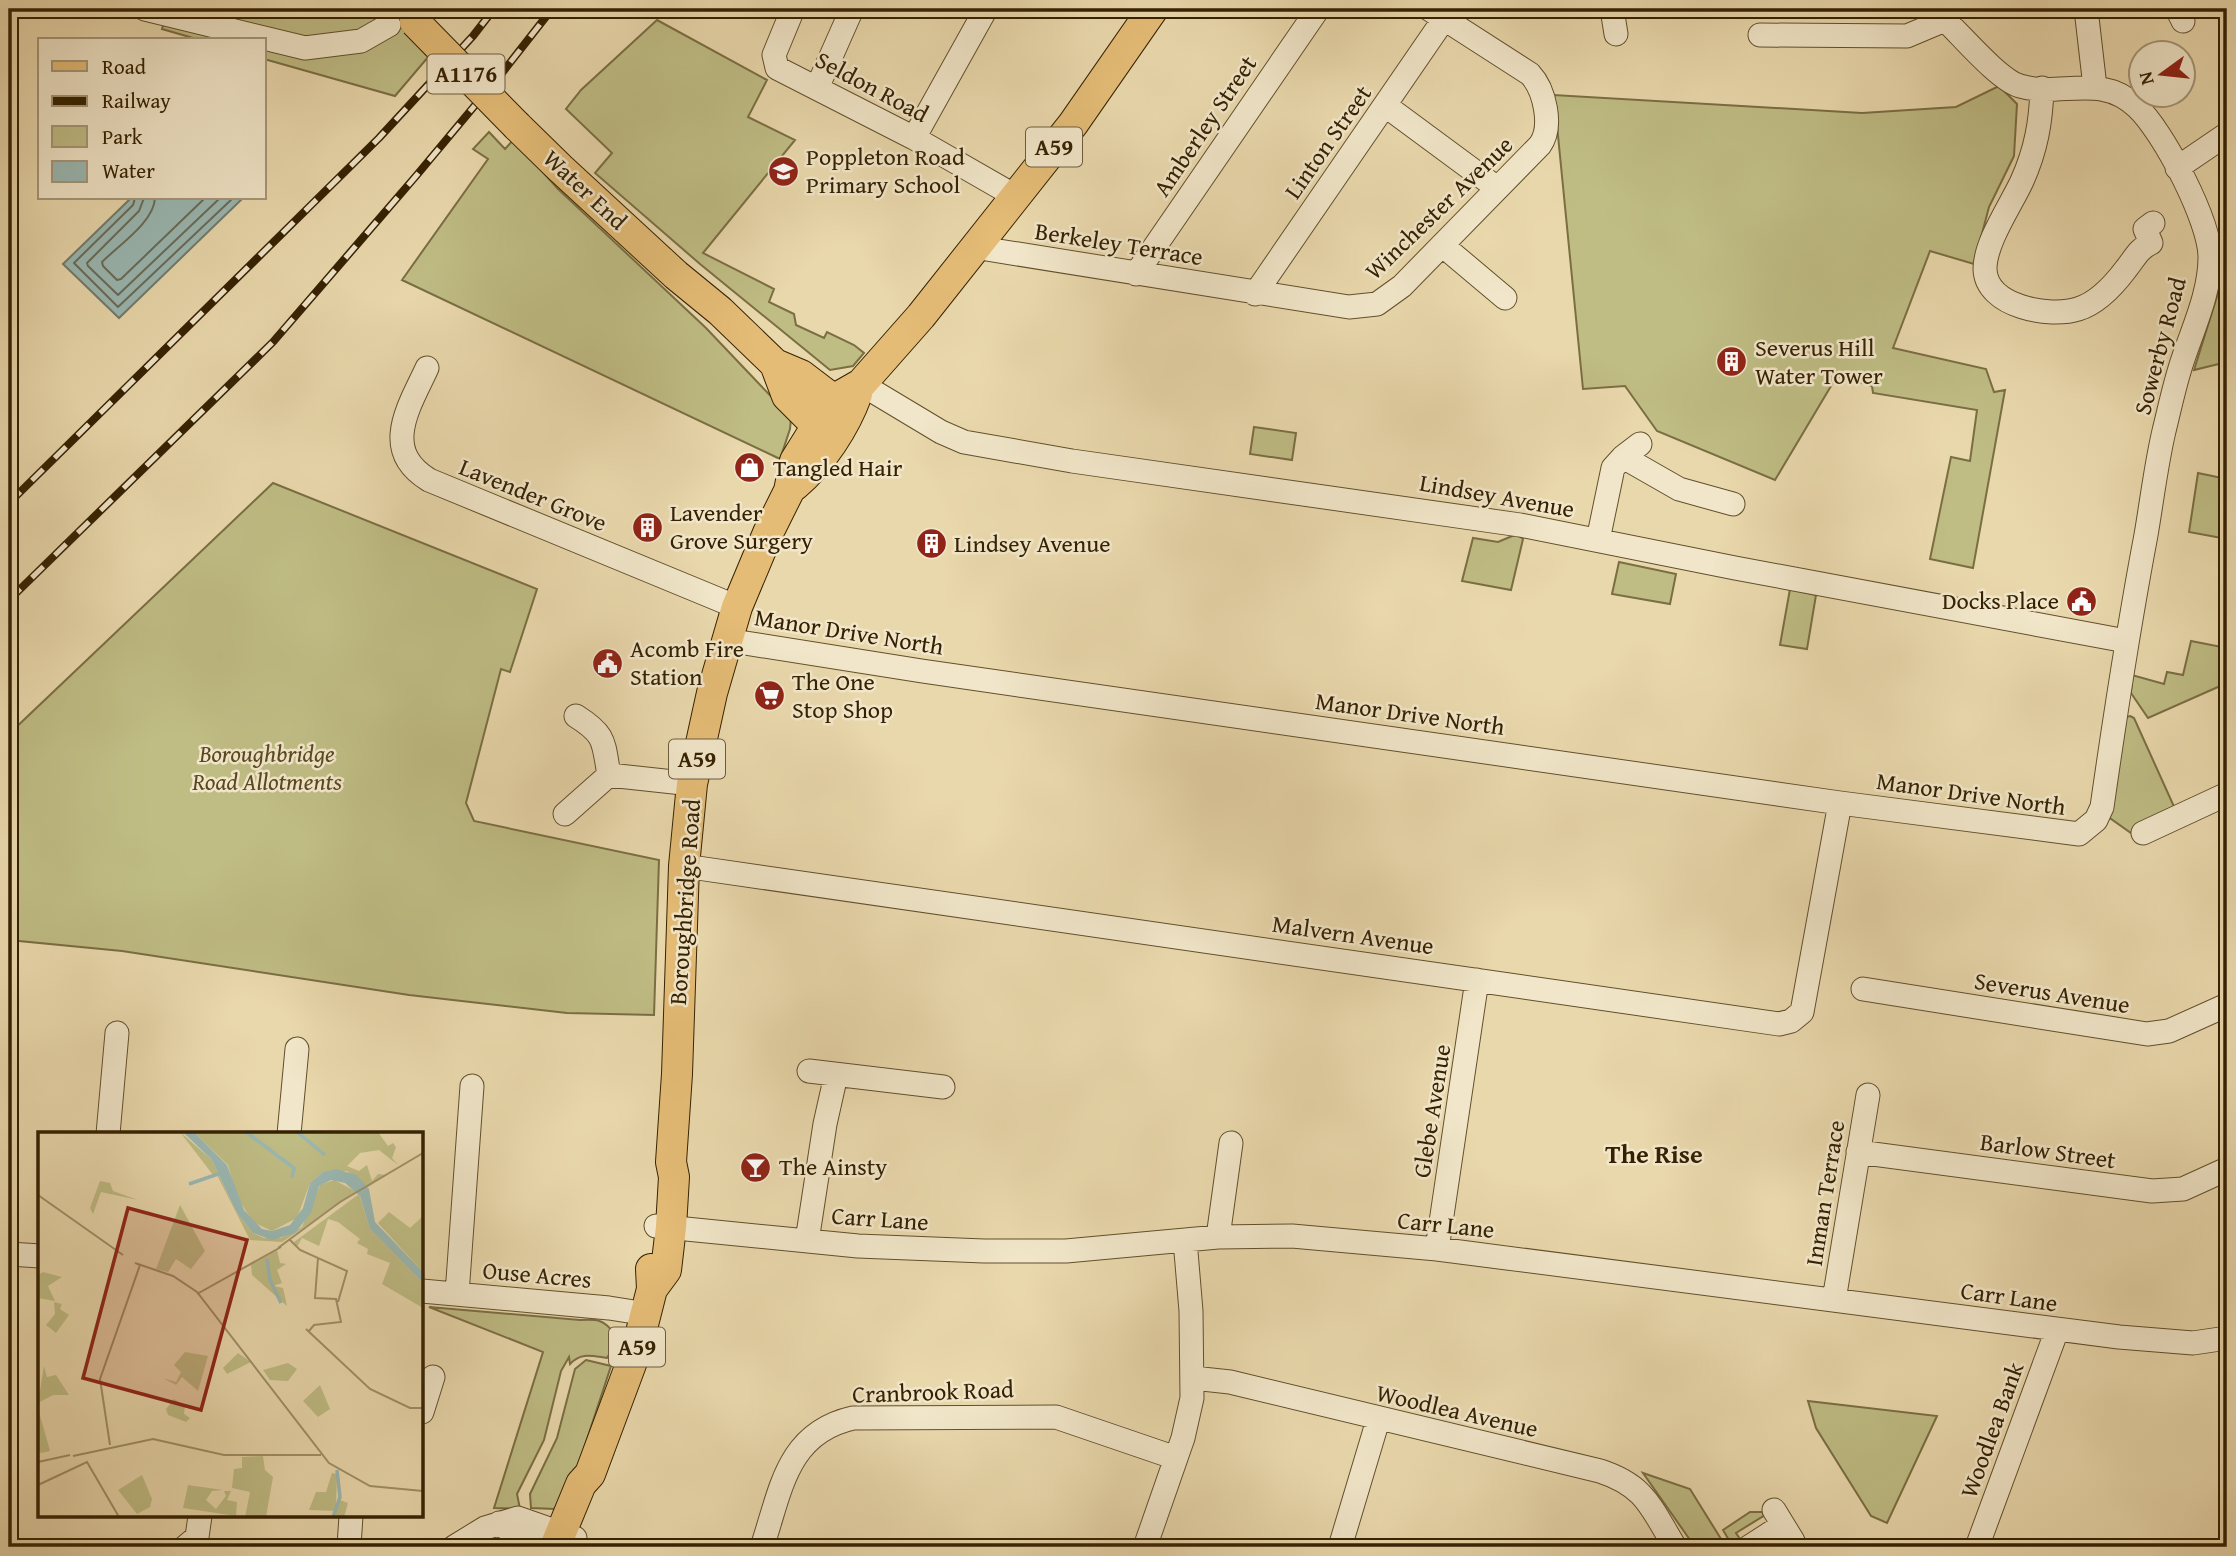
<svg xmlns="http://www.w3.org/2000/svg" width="2236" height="1556" font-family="'Gentium Book Plus',serif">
<rect width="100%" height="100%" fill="#e9d8ac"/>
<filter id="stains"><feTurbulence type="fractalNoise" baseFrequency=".00286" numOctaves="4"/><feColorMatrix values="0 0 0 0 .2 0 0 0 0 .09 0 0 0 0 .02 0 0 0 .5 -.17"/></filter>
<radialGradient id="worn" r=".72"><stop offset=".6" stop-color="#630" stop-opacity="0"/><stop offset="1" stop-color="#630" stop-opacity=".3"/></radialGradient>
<!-- green -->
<path fill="#bfbc84" stroke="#7a6e43" stroke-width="2" d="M168,9H383L429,56L395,96L264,59V40H200L162,29Z
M657,20L767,80L748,117L795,140L703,253L774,289L769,302L794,314L796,325L824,338L827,332L854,345L864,353L853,366L830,370L700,264L595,173L612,153L566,109L581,90Z
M1999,86L2017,104L2014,156L1989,207L1974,264L1930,251L1893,348L1986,369L1994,392L2005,390L1973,568L1930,559L1951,457L1970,461L1977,410L1873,393L1872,386L1837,376L1775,480L1657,431L1625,386L1583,389L1554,95L1862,113L1956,107Z
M489,132L505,149L514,139L557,188L706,328L783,409L791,418L790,429L780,459L402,280L488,159L473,149Z
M2227,218V362L2194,370L2223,277L2221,224Z
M1254,427L1296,433L1292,460L1250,454Z
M2198,473L2227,479V539L2189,532Z
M273,483L537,589L510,672L501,669L466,803L474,821L659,860L654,1015L567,1013L409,995L122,951L9,940V734Z
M1517,534L1523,539L1511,590L1462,581L1473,538L1498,542Z
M1619,562L1676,574L1670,604L1612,594Z
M1790,589L1816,595L1807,649L1780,645Z
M2191,641L2227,648V683L2148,718L2131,693L2132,675L2164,684L2167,672L2183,675Z
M2130,716L2134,718L2176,811L2131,833L2107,816L2126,717Z
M429,1307L580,1320C596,1319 603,1319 613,1332L611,1351L607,1358C592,1356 581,1352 570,1364L569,1357L561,1371L544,1440L517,1494L520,1509L494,1508L543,1352Z
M586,1360L611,1366L568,1497L555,1509L531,1508L530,1494L557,1438L575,1369Z
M1808,1401L1937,1416L1887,1523L1871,1516L1816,1428Z
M1643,1473L1690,1489L1726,1547H1695Z
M1750,1512H1764L1765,1515L1736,1533L1742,1542L1733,1547L1723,1530Z"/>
<!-- water -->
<path fill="#9ab8b3" stroke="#727c6c" stroke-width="2" d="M131,198H243L119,318L63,264Z"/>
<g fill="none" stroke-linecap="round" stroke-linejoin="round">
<!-- shore -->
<path stroke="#686c5a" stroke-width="2" d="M135,198L133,205L74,263L118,307L233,198
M144,198L139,211L87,263L88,266L118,295L220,198
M155,198C154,222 119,245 102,262L103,266L117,280L121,279L205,198"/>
<defs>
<path id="minor" d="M145,9L305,48L361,41L389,25
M793,9L774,55L777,68L914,138L1015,196
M1612,9L1616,34
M2086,9L2095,87
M2177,9L2183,21
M1760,35L1907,36L1945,20L1954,9
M817,88L852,9
M2042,88C2041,122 2036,150 2022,181C2011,205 1985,242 1985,269C1986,307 2050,318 2078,309C2098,303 2114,285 2126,269C2135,258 2138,249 2151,243L2145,229L2153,223
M1386,106L1497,188
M914,138L986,9
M2177,168L2227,134
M1442,245L1505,298
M974,247L1349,307L1377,304L1402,286L1540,145C1553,127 1545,90 1530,74L1429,9
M1136,274L1318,9
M1255,294L1444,19
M427,368C409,407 380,450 429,480L737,607
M861,384L941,432L964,442L1072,461L1520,525L1735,568L2126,641
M1623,457L1640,444
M1598,540L1613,468L1623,457L1679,489L1733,504
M726,640L922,671L1840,803L2079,834L2096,820L2102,807C2115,716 2129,625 2146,535C2152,500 2156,465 2164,431C2170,407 2175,382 2183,359C2194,326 2210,292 2210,257C2210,221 2163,131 2137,107C2100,72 2060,98 2020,86C1999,80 1962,36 1945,20
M609,775L692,784
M565,814L609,775C603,741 606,735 576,716
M2143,833L2227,794
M684,866L1779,1024L1791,1021L1802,1012L1840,803
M1863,989L2147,1034L2169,1031L2227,1005
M809,1071L943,1087
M108,1134L117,1033
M289,1134L297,1049
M1858,1152L2152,1191L2183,1189L2227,1169
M656,1226L858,1246L984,1251H1066L1218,1237L1292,1236L1437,1249L2119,1337L2193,1343L2227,1338
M1218,1237L1231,1143
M807,1241L825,1124L836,1075
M1437,1249L1477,980
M9,1254L40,1256
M422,1291L609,1308L647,1314
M457,1294L472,1086
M1834,1300L1868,1095
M1193,1378L1230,1382L1600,1471C1646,1486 1651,1508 1675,1547
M422,1412L433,1377
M1774,1510L1793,1541
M499,1523L516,1535L545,1547
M349,1546L351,1516
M185,1547L197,1537L200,1516
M454,1547L485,1528L518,1518L575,1538
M762,1547C781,1491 786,1433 853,1418L1056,1417L1176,1458
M1145,1547L1183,1438L1192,1398L1191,1311L1185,1240
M1340,1547L1378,1420
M1749,1547L1783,1525
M1977,1547L2057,1330"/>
<path id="major" d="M517,126L560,168L676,275L720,311L775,364L801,375L847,410
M775,364L787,396L816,425L831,436
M795,485C822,462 845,427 857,394
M652,1289L666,1270L671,1227L674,1177L671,1162L677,1074L684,866L692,784L712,693L737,607L768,533L789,491L795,461L833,400L861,384L921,316L1073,124L1153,9
M555,1547L581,1484L590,1474L637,1348L652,1289L651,1269"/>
</defs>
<!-- minor casing -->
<use href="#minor" stroke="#624f2c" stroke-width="25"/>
<!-- major casing -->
<use href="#major" stroke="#352102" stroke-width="32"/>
<!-- minor -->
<use href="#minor" stroke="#f1e6c9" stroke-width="23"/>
<!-- major -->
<use href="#major" stroke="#e4bc76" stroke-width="30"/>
<defs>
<path id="rail" d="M9,503L379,138L473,36L494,9
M9,600L273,342L416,176L502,73L552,9"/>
</defs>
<!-- rail casing -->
<use href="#rail" stroke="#352102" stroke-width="8"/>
<!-- rail -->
<use href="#rail" stroke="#f1e6c9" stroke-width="5" stroke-dasharray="16" stroke-linecap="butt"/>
<defs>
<path id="major-bridge" d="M415,22L517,126"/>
</defs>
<!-- major-bridge casing -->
<use href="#major-bridge" stroke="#352102" stroke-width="32" stroke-linecap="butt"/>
<!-- major-bridge -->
<use href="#major-bridge" stroke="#e4bc76" stroke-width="30"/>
</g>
<!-- icons -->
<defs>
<symbol id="school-disc" viewBox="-11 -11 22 22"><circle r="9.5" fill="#8f2418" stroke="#f1e6c9"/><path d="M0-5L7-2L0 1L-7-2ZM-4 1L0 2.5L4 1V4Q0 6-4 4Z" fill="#fff"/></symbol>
<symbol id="building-disc" viewBox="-11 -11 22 22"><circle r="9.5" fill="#8f2418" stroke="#f1e6c9"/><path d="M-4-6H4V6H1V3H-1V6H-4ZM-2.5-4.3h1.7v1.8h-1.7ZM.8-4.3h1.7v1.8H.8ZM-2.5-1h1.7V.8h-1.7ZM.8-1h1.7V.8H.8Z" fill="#fff"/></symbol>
<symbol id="shop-disc" viewBox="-11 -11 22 22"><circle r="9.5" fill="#8f2418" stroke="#f1e6c9"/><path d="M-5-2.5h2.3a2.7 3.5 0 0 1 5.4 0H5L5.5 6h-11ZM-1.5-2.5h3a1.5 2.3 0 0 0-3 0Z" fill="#fff"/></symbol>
<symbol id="civic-disc" viewBox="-11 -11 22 22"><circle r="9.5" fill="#8f2418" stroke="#f1e6c9"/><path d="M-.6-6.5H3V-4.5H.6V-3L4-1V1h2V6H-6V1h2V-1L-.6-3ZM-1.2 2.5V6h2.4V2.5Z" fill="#fff"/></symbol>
<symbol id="supermarket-disc" viewBox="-11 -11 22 22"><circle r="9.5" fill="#8f2418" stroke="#f1e6c9"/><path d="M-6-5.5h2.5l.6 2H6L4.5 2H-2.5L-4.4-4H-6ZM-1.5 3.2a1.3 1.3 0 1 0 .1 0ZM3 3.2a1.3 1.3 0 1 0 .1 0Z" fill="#fff"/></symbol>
<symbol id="bar-disc" viewBox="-11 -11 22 22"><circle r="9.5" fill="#8f2418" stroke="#f1e6c9"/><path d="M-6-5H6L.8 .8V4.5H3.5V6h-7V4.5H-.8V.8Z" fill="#fff"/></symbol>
</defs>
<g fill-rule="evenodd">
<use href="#school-disc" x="766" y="154" width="35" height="35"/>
<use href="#building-disc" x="1714" y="344" width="35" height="35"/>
<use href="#shop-disc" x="732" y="450" width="35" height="35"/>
<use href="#building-disc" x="630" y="510" width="35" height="35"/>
<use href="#building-disc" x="914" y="526" width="35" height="35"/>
<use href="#civic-disc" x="2064" y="584" width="35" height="35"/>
<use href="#civic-disc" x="590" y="646" width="35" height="35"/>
<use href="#supermarket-disc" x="752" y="678" width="35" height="35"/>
<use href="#bar-disc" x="738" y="1150" width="35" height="35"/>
</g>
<g text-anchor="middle" stroke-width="5" stroke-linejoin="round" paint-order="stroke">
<!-- shield labels -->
<g fill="#f1e6c9" stroke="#6d5c3e" stroke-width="2">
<rect x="427.5" y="54.5" width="77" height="39" rx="5"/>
<rect x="1026" y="127.5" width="56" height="39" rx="5"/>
<rect x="669" y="739.5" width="56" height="39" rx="5"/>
<rect x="609" y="1327.5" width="56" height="39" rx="5"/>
</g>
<g font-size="23" font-weight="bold" fill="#352102">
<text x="466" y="82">A1176</text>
<text x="1054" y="155">A59</text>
<text x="697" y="767">A59</text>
<text x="637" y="1355">A59</text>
</g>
<!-- street labels -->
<g font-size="24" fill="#352102" stroke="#f1e6c9">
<text transform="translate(872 87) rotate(28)" y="8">Seldon Road</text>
<text transform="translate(1205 126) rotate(-56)" y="8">Amberley Street</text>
<text transform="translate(1328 142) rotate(-55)" y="8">Linton Street</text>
<text transform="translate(585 190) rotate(43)" y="8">Water End</text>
<text transform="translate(1439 208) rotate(-44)" y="8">Winchester Avenue</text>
<text transform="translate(1119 244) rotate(9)" y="8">Berkeley Terrace</text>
<text transform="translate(2160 346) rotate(-75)" y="8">Sowerby Road</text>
<text transform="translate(533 495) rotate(22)" y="8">Lavender Grove</text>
<text transform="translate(1497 496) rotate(10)" y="8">Lindsey Avenue</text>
<text transform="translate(849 632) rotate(9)" y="8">Manor Drive North</text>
<text transform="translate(1410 714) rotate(8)" y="8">Manor Drive North</text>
<text transform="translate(1971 794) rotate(8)" y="8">Manor Drive North</text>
<text transform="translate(685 902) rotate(-86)" y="8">Boroughbridge Road</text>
<text transform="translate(1353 935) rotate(8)" y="8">Malvern Avenue</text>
<text transform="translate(2052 993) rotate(9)" y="8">Severus Avenue</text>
<text transform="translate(1432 1111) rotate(-81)" y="8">Glebe Avenue</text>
<text transform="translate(2048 1151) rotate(8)" y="8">Barlow Street</text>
<text transform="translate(1825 1193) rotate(-81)" y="8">Inman Terrace</text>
<text transform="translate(880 1219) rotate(4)" y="8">Carr Lane</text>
<text transform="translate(1446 1225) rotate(6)" y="8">Carr Lane</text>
<text transform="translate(537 1275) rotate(5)" y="8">Ouse Acres</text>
<text transform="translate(2009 1297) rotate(8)" y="8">Carr Lane</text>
<text transform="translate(933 1392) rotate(-2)" y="8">Cranbrook Road</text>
<text transform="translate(1457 1411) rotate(13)" y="8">Woodlea Avenue</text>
<text transform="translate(1992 1430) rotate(-70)" y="8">Woodlea Bank</text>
</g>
<!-- poi labels -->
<g font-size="24" fill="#352102" stroke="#f1e6c9" text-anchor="start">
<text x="806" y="165">Poppleton Road<tspan x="806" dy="28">Primary School</tspan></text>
<text x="1755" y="356">Severus Hill<tspan x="1755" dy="28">Water Tower</tspan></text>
<text x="773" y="476">Tangled Hair</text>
<text x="670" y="521">Lavender<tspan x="670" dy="28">Grove Surgery</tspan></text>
<text x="954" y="552">Lindsey Avenue</text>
<text x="2059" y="609" text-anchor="end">Docks Place</text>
<text x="630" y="657">Acomb Fire<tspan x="630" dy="28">Station</tspan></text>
<text x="792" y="690">The One<tspan x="792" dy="28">Stop Shop</tspan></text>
<text x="779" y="1175">The Ainsty</text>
</g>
<!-- park labels -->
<g font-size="24" font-style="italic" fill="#584822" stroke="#f1e6c9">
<text x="267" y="762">Boroughbridge<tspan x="267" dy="28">Road Allotments</tspan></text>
</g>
<!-- neighbourhood labels -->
<g font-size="26" font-weight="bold" fill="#352102" stroke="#f1e6c9">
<text x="1654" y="1163">The Rise</text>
</g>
</g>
<!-- overview -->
<g transform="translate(38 1132)">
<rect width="385" height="385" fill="#e9d8ac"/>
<path d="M142,0L174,28L199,81L215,101L226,106H243L264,95L282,53L296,48L319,60L244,110L212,108L179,43H175ZM156,0H340L350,14L355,11L358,15L354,26L360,33L341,18L322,21L309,34L321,39L329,33L334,49L340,42L349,43L330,55L309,39L285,40L272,51L259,86L234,99L215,90L199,65L190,33ZM62,49L72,51L75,59L100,68L63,60L55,82L52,76ZM321,62L332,97L385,151V176L344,152L352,131L329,122L330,117L319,111L322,107L300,90L290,87L281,114L264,106L259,115L256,110ZM142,73L167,119L153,137L138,127L130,140L118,137ZM351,80L372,96L385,84V140L340,91ZM239,118L242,131L248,132L239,138L244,151L235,154L245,156L249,174L214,143L213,133ZM5,140L24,145L10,154L17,169L0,166V143ZM16,170L24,172L22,177L31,183L18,201L8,193L17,182ZM147,220L170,224L160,259L144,245L138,253L125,246L138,250L143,240L136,233ZM200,221L213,230L189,242L185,236ZM250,231L259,237L250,249L232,248L225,238ZM6,234L9,245L18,243L31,263H15L0,271ZM282,253L292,277L280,285L265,269ZM136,267L147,274L146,282L152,286L148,290L130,283L128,277ZM1,280L12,319L3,321L0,318ZM225,324L227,338L235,345L228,385H207L212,360L194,356L196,337L204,336V325ZM294,341L299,342L298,375L302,368L310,371L306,385H295L297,379L271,378L278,360H288ZM104,343L114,367L112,375L99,382L80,358ZM150,353L185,358L174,359L168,368L178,377L188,364L186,359H193L189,368L199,370L198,384L145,376Z" fill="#bfbc84"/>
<path d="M145,0H156L189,33L206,78L224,97L234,99L252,93L265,76L272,51L285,40L298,37L319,43L331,57L337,90L385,140V151L332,97L322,64L307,51L293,48L281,54L273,81L257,101L234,108L215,101L199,81L174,28Z" fill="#9ab8b3"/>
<path fill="none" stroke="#9ab8b3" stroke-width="3.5" d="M208,0L256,36L254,46M259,0L287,23M151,52L183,41M229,127L232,148L243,171M295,385L302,365L299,338"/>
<path fill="none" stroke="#a18f68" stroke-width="2" d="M0,63L85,123M252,108L262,118L309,139L300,170M240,116L302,70L385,21M97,131L135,144L159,160L291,331L332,354L385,359M159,162L243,115M268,197L332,257L372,276H385M271,199L276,193L303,190L298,167L277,166L280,126M72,313L62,247L102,133M35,324L115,307L186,323H283M0,330L32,323M0,353L49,330L81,385"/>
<path fill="#8f2418" fill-opacity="0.15" stroke="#8f2418" stroke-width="3.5" d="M90,76L209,108L163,278L45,246Z"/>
<rect width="385" height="385" fill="none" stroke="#352102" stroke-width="3.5"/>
</g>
<!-- margin -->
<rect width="2236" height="1556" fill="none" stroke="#e9d8ac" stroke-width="35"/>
<rect x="10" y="10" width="2215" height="1535" fill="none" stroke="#352102" stroke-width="3.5"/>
<rect x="18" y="18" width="2201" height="1521" fill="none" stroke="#352102" stroke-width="2"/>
<!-- legend -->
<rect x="38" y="38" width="228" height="161" fill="#f1e6c9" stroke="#a69779" stroke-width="2"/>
<rect x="52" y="61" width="35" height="10" fill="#e4bc76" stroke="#a69779" stroke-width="2"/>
<text x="102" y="74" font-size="21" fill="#352102">Road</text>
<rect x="52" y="96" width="35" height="10" fill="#352102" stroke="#a69779" stroke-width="2"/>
<text x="102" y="108" font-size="21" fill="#352102">Railway</text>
<rect x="52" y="126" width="35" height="21" fill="#bfbc84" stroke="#a69779" stroke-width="2"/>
<text x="102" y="144" font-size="21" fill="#352102">Park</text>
<rect x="52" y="161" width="35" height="21" fill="#9ab8b3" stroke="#a69779" stroke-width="2"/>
<text x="102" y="178" font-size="21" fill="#352102">Water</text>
<!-- north arrow -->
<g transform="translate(2162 74) rotate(255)"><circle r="33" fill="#f1e6c9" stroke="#a69779" stroke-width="2"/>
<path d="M0-5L12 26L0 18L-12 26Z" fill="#8f2418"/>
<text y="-10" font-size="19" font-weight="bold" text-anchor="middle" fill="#352102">N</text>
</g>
<rect width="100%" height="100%" filter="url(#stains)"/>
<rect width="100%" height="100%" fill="url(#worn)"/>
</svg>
